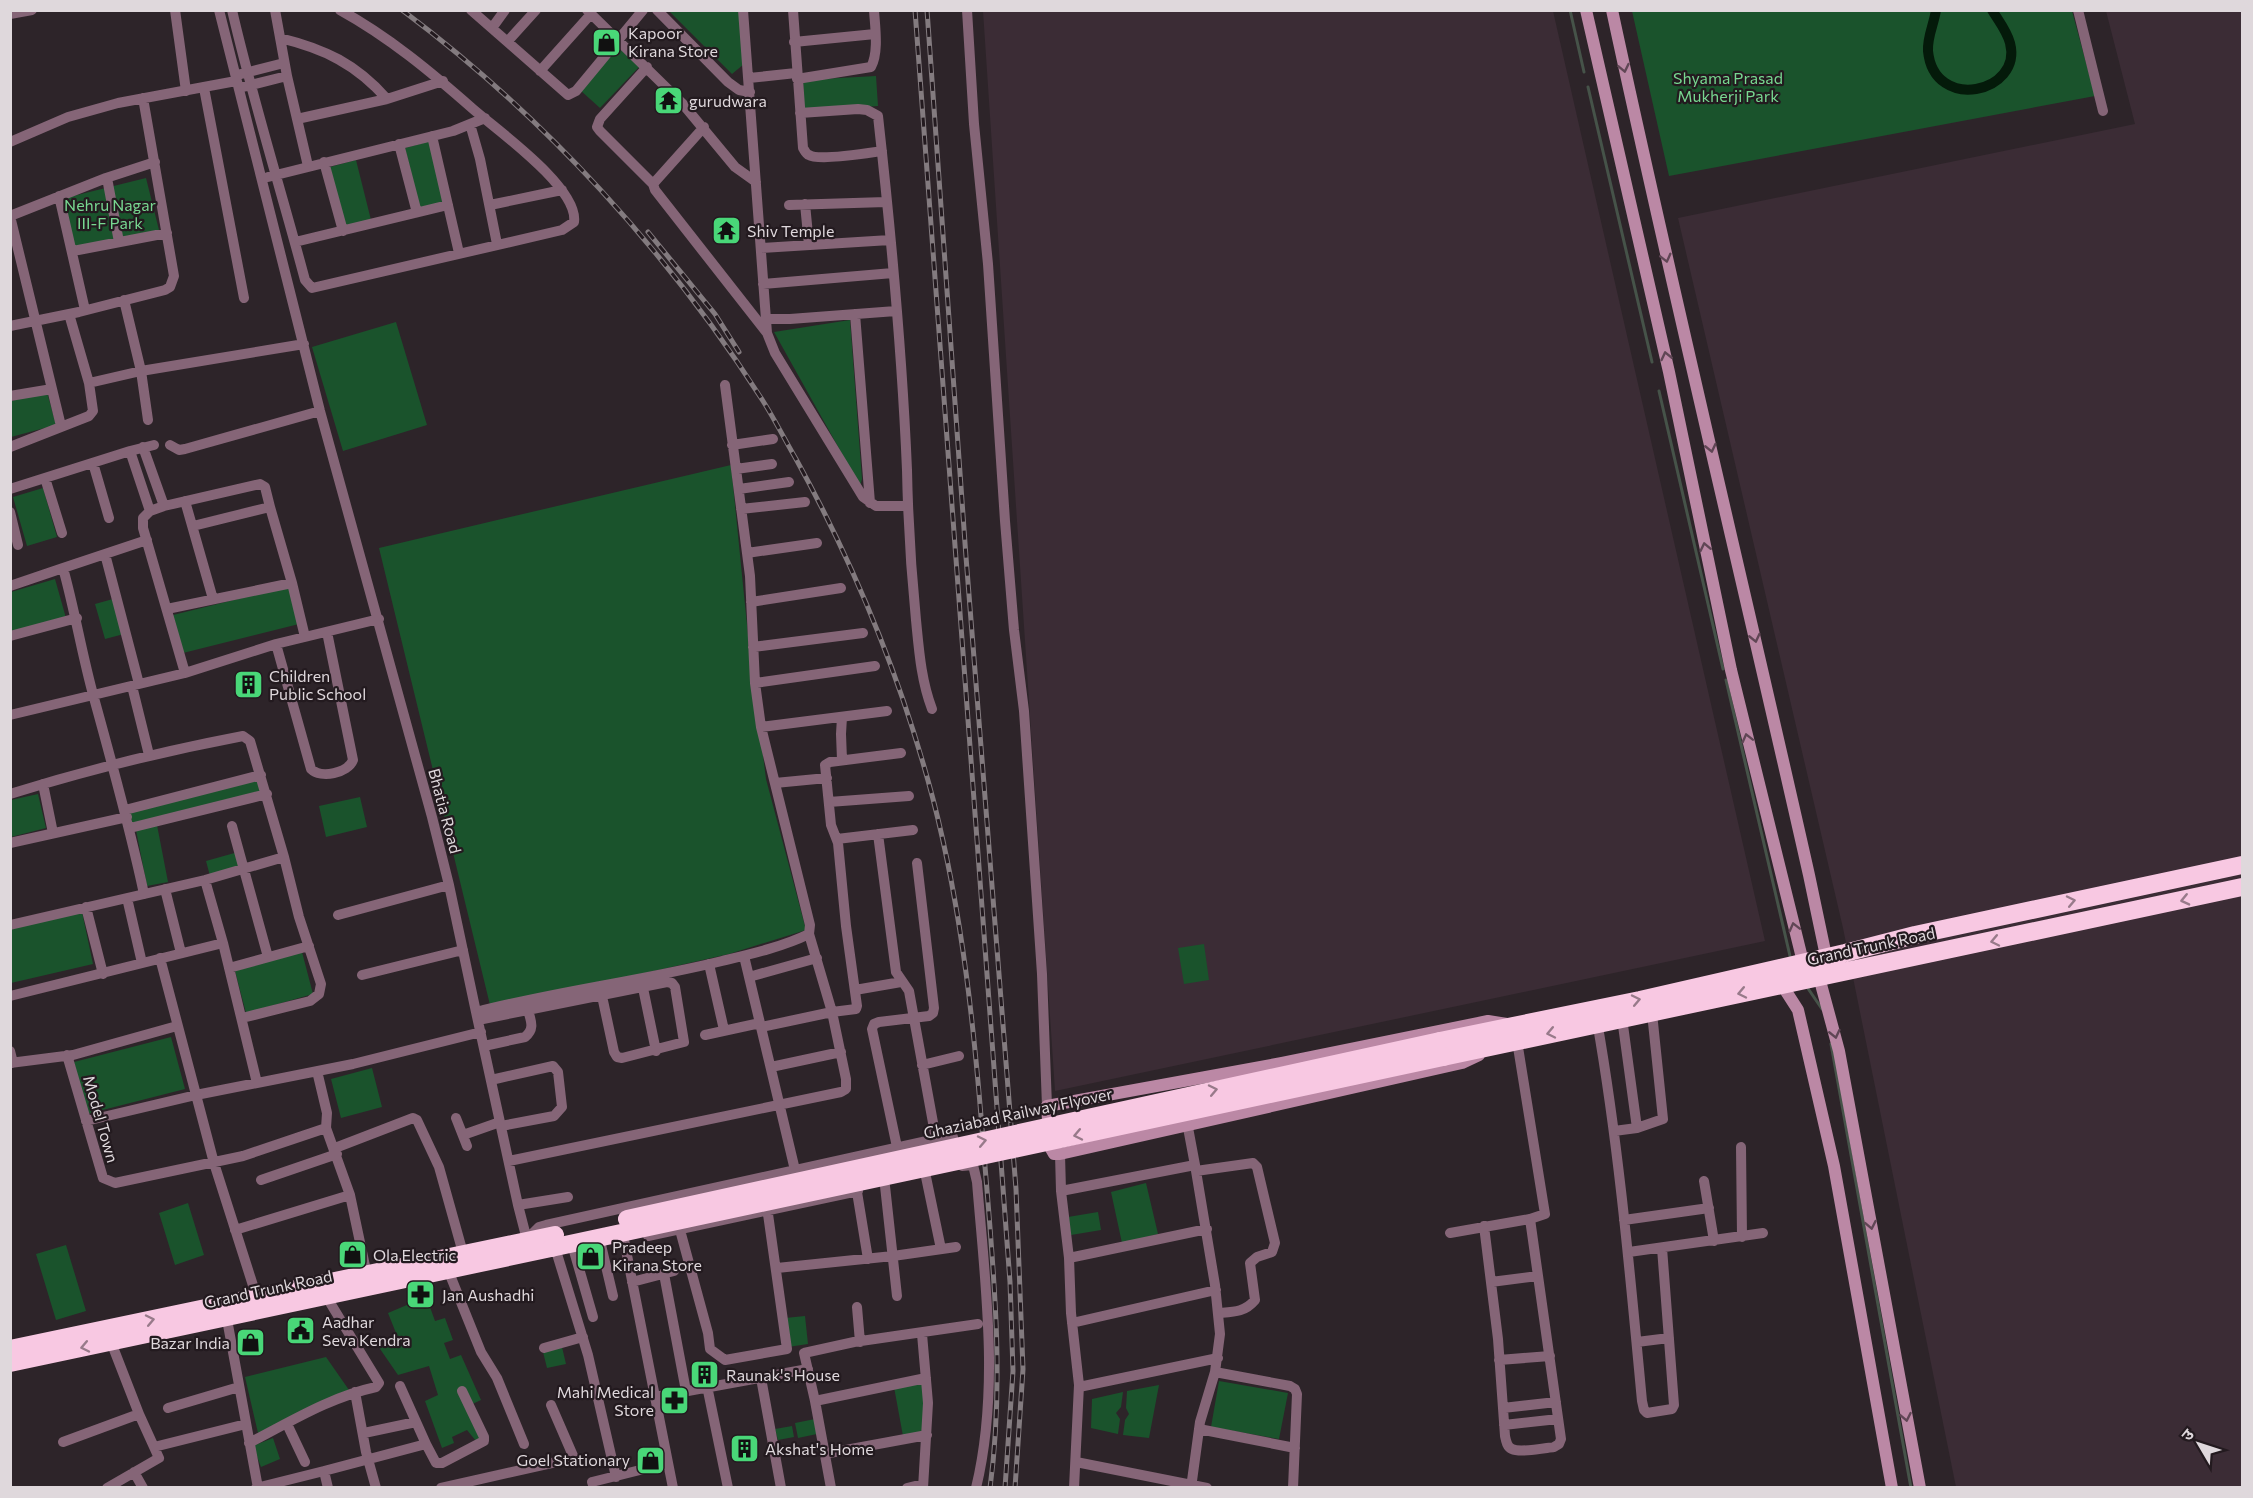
<svg xmlns="http://www.w3.org/2000/svg" width="2253" height="1498" font-family="Commissioner,'Noto Sans Devanagari',sans-serif">
<rect width="100%" height="100%" fill="#2d2429"/>
<!-- built -->
<path fill="#3b2c35" d="M983,11H1553L1765,941L1055,1091Z
M2106,11H2242V1487H1956L1843,928L1678,218L2135,124Z"/>
<!-- green -->
<path fill="#1a532c" d="M669,11H739L744,64L732,74Z
M1632,11H2072L2095,96L1669,176Z
M619,48L639,67L600,108L580,90Z
M876,76L878,106L804,111L803,80Z
M430,141L445,202L420,209L405,148Z
M356,160L371,220L345,226L330,167Z
M146,178L159,230L74,251L61,199Z
M850,320L862,479L860,486L774,332Z
M396,322L427,425L343,451L312,347Z
M47,392L56,425L11,437V401Z
M731,465L749,645L766,779L806,930L729,954L601,983L490,1005L379,548Z
M43,488L57,537L27,546L13,497Z
M55,579L66,618L11,633V592Z
M290,586L299,624L183,653L173,615Z
M113,599L124,634L105,639L95,604Z
M257,777L262,793L133,825L129,811Z
M38,794L46,828L11,837V800Z
M360,797L367,827L326,837L319,806Z
M157,825L168,882L147,886L136,830Z
M238,852L242,867L210,876L206,861Z
M82,912L93,964L11,983L10,928Z
M1204,944L1209,980L1184,984L1178,948Z
M302,952L313,994L246,1013L235,971Z
M171,1037L185,1089L87,1114L74,1062Z
M372,1068L382,1107L341,1118L331,1079Z
M1146,1183L1158,1234L1122,1243L1111,1192Z
M188,1203L204,1255L175,1265L159,1213Z
M1098,1212L1101,1230L1071,1235L1068,1217Z
M66,1245L86,1311L56,1320L36,1254Z
M414,1302L417,1308L423,1306L424,1309L430,1307L435,1321L445,1318L453,1340L444,1343L450,1359L461,1355L481,1400L466,1407L481,1437L476,1441L467,1430L452,1437L454,1443L442,1448L425,1401L438,1395L429,1366L398,1375L378,1346L398,1338L388,1313Z
M805,1316L808,1344L788,1347L785,1318Z
M562,1347L566,1364L547,1368L543,1352Z
M326,1357L349,1390L258,1433L245,1377Z
M1219,1381L1288,1393L1279,1439L1211,1427Z
M924,1382L923,1433L903,1436L894,1387Z
M1159,1385L1149,1438L1123,1435L1125,1420L1129,1414L1126,1408L1127,1391Z
M1123,1392L1121,1407L1116,1413L1120,1419L1118,1434L1091,1428L1092,1399Z
M815,1419L817,1434L798,1438L795,1423Z
M792,1426L794,1437L778,1440L775,1429Z
M273,1438L280,1459L261,1467L253,1446Z"/>
<g fill="none" stroke-linecap="round" stroke-linejoin="round">
<!-- stream -->
<path stroke="#465349" stroke-width="3" d="M1570,10L1584,72
M1588,87L1652,362
M1659,391L1723,669
M1726,680L1790,956
M1807,987L1822,1009
M1831,1044L1911,1488"/>
<!-- canal -->
<path stroke="#041a0a" stroke-width="10" d="M1936,10C1934,24 1927,37 1928,51C1934,113 2023,93 2010,43C2007,31 1998,20 1992,10"/>
<!-- street -->
<path stroke="#856577" stroke-width="10" d="M175,10L186,91
M219,10L320,411L432,817L449,885L476,1012
M232,10C253,101 281,190 305,280L312,288L562,230L574,222C579,188 497,130 473,109C431,72 389,37 340,10
M275,10L287,76L308,166
M471,10L568,95L576,91L643,10
M587,10L682,103L735,167L756,182
M657,10L728,82L739,90L750,92
M743,10L767,333L775,353L863,497L876,506H907
M793,10L803,148C805,151 806,154 809,155C818,161 868,153 882,151
M967,10L974,124L988,264L1005,521L1014,630L1024,711L1042,974L1047,1106
M2078,10L2103,111
M10,14L32,10
M492,28L505,10
M280,38C325,49 356,64 387,99
M508,41L536,10
M794,42L875,34
M647,67L600,119L597,127L600,131L653,184L655,190L767,333
M540,71L591,14
M241,74L284,63
M749,78L796,73
M797,79L871,67C879,52 875,27 874,10
M243,87L287,76
M204,88L244,298
M800,113L858,109L867,110L878,116C891,233 902,352 907,470C908,520 911,570 916,620C919,650 921,680 932,709
M297,119L387,99L443,81
M470,124L480,159L497,244
M432,136L459,253
M10,142L68,117L118,103L236,81
M324,162L343,231
M268,177L453,131L485,118
M107,178L119,242
M653,184L704,127
M59,196L85,310
M805,204L809,245
M490,205L562,190
M789,205L886,202
M415,213L448,205
M10,216L61,426
M10,216L106,178L155,162
M295,242L415,213L416,209L399,144
M761,248L890,240
M73,251L167,233
M763,284L893,273
M124,300L141,371L148,420
M855,314L870,503
M766,319H790L896,311
M10,326L79,312L165,290L170,287L174,276L143,98
M89,383L141,371L304,344
M10,396L52,389
M170,445L179,450L185,449L320,411
M732,445L773,439
M10,447L89,416L93,411L89,383L69,314
M143,447L164,506
M130,451L150,511
M93,463L109,518
M736,469L772,464
M45,478L62,533
M10,489L130,451L154,445
M739,489L789,482
M185,501L213,599
M270,507L292,583
M741,509L805,502
M10,512L18,545
M747,553L817,543
M105,554L139,684
M10,586L63,568
M751,602L841,588
M167,609L292,583L305,637
M10,636L77,618
M276,644L311,769C321,779 348,773 353,760L327,632
M753,647L863,633
M185,673L143,528V518L150,511L164,506L260,484L265,487L270,507L193,526
M755,683L875,666
M132,686L149,755
M10,715L185,673L276,644L379,619
M842,717L841,734L842,760
M761,727L887,711
M775,783L827,778
M43,784L53,833
M10,794C87,770 164,751 243,736L250,741L284,857L205,880L10,925
M829,802L909,796
M125,810L261,775
M232,826L268,957
M130,828L267,794
M878,834L896,972L909,991L936,1139
M837,839L913,830
M10,843L127,817
M165,889L181,953
M144,894C130,828 112,763 94,698C82,655 75,611 63,568L147,540
M127,898L142,963
M86,907L103,974
M338,915L449,885
M223,943L257,1083
M744,956L795,1170
M160,958L214,1163L257,1298
M709,964L724,1030
M229,968L309,946
M362,975L463,950
M749,977L817,958
M643,988L656,1051
M855,990L901,982
M10,996L223,943L205,880
M242,1018L310,1001L319,994L321,984L299,917L284,857
M1622,1018L1637,1128
M478,1020L667,982L672,983L675,987L684,1042L622,1058L617,1057L614,1052L602,996
M1597,1021C1619,1147 1630,1274 1642,1401L1644,1410L1647,1413L1672,1409L1674,1405L1662,1248
M761,1027L832,1012L809,934
M705,1035L760,1023
M484,1046L525,1037C535,1029 531,1021 528,1010
M10,1051L13,1063
M67,1055L103,1178L115,1183L243,1156L326,1128
M10,1063L73,1055L177,1026
M922,1065L959,1056
M771,1067L841,1052
M317,1071L327,1113L326,1128L350,1195L368,1280
M491,1080L553,1066L558,1072L562,1107L554,1116L501,1126
M456,1118L467,1146
M86,1121L196,1095L353,1064L481,1032
M1614,1131L1637,1128L1663,1119L1652,1013
M463,1135L500,1122
M897,1147L872,1029L874,1024L879,1022L929,1016L933,1013L934,1008L917,863
M1741,1147L1742,1237
M335,1148L413,1118L417,1120L439,1167L463,1253
M1060,1154L1061,1191L1069,1258L1071,1313L1079,1385L1074,1488
M509,1161L841,1092L846,1089V1079L832,1012L856,1009L857,1006L846,926L838,843L831,825L825,765L830,762L901,753
M962,1166L973,1165L977,1182C985,1282 1000,1389 976,1488
M1196,1171L1253,1163L1257,1167L1275,1243L1272,1252L1257,1257L1250,1263L1255,1300C1245,1312 1234,1312 1220,1313
M926,1177L941,1249
M261,1180L337,1154
M1704,1181L1714,1241
M885,1186L897,1296
M1061,1191L1195,1165L1186,1117
M857,1192L868,1259
M518,1205L568,1197
M1624,1220L1709,1208
M1484,1226L1498,1339L1505,1436C1506,1441 1507,1447 1512,1449C1520,1453 1545,1448 1554,1447L1559,1444L1561,1439L1530,1219
M235,1230L350,1195
M680,1230L708,1333L710,1349L725,1360L787,1349L767,1207
M1450,1233L1530,1219L1545,1214L1517,1041
M648,1236L858,1191
M527,1239L539,1227L546,1225L936,1139L953,1137L956,1150
M527,1240L518,1205L476,1012C557,991 641,981 722,961C751,954 782,947 809,934L810,925L761,727L755,683L750,576L725,385
M624,1240L673,1488
M601,1245L613,1296
M574,1251L593,1317
M1629,1252L1763,1233
M557,1254L588,1355L616,1477
M1069,1258L1207,1229
M777,1268L893,1256L956,1247
M448,1270L481,1352L497,1378L524,1444
M664,1274L686,1391
M632,1282L674,1271
M1491,1282L1538,1276
M857,1307L860,1342
M226,1314L258,1488
M1072,1323L1216,1290
M922,1334L928,1403L923,1488
M1637,1342L1669,1338
M544,1348L583,1337
M1499,1360L1550,1356
M1215,1372L1290,1386L1295,1389L1297,1394L1293,1488
M761,1378L781,1488
M707,1386L728,1488
M1079,1387L1218,1358
M355,1392L366,1452L376,1488
M655,1397L808,1369
M815,1401L926,1378
M168,1408L239,1387
M1503,1408L1556,1402
M287,1424L305,1462
M1504,1425L1558,1419
M1199,1429L1295,1448
M364,1433L416,1422
M63,1442L139,1414
M249,1443C290,1422 330,1397 376,1387L379,1383L326,1296
M426,1444L436,1463H442L484,1441V1437L462,1391
M154,1447L246,1424
M824,1454L927,1435
M1076,1462L1207,1488
M324,1471L426,1444L400,1386
M134,1472L143,1488
M107,1488L159,1458L139,1414L111,1342
M256,1488L324,1471L328,1488
M441,1488L574,1458L551,1405
M594,1488L592,1482L668,1463
M831,1488L815,1401L804,1353L854,1342L978,1324
M907,1488L923,1484
M1191,1488L1200,1422L1215,1372L1220,1334L1215,1285L1195,1165"/>
<!-- secondary -->
<path stroke="#bb88a5" stroke-width="12" d="M1586,10L1669,372L1731,670L1803,962L1819,977L1839,1051L1920,1488
M1612,10C1674,299 1744,586 1809,875L1826,956L1824,962
M1782,985L1798,1010L1834,1166L1892,1488
M1479,1055L1462,1063L1060,1154H1054L1050,1147L1047,1106L1282,1063L1488,1021L1507,1024"/>
<!-- highway -->
<path stroke="#f8c8e2" stroke-width="18" d="M1440,1041L1640,1000L1845,953L1915,935L2242,865
M1443,1057L2242,887
M10,1349L555,1235
M10,1363L551,1248"/>
<defs>
<path id="rail" d="M402,10C544,116 668,252 763,401C775,420 785,440 796,459C855,566 902,681 933,799C963,915 975,1035 984,1154C993,1265 1005,1377 990,1488
M915,10L1010,1282L1013,1371L1005,1488
M927,10L966,557L1016,1189L1023,1369L1015,1488
M648,232L715,314L739,352"/>
</defs>
<!-- rail casing -->
<use href="#rail" stroke="#837b7f" stroke-width="5"/>
<!-- rail -->
<use href="#rail" stroke="#231a1f" stroke-width="3" stroke-dasharray="9" stroke-linecap="butt"/>
<!-- highway-bridge -->
<path stroke="#f8c8e2" stroke-width="18" d="M627,1219L1440,1041
M551,1248L1443,1057"/>
</g>
<!-- one-way arrows -->
<defs><path id="oneway-chevron" d="M-2-3.5L2.5 0L-2 3.5" fill="none" stroke-width="1.6" stroke-linecap="round" stroke-linejoin="round" transform="scale(1.5)"/></defs>
<g stroke="#604655">
<use href="#oneway-chevron" transform="translate(1624 68) rotate(78)"/>
<use href="#oneway-chevron" transform="translate(1666 258) rotate(76)"/>
<use href="#oneway-chevron" transform="translate(1666 356) rotate(-103)"/>
<use href="#oneway-chevron" transform="translate(1711 448) rotate(77)"/>
<use href="#oneway-chevron" transform="translate(1705 547) rotate(-102)"/>
<use href="#oneway-chevron" transform="translate(1755 638) rotate(77)"/>
<use href="#oneway-chevron" transform="translate(1747 738) rotate(-104)"/>
<use href="#oneway-chevron" transform="translate(1794 927) rotate(-104)"/>
<use href="#oneway-chevron" transform="translate(1835 1034) rotate(77)"/>
<use href="#oneway-chevron" transform="translate(1871 1225) rotate(79)"/>
<use href="#oneway-chevron" transform="translate(1906 1417) rotate(79)"/>
</g>
<g stroke="#987a8a">
<use href="#oneway-chevron" transform="translate(2185 900) rotate(167)"/>
<use href="#oneway-chevron" transform="translate(2071 901) rotate(-12)"/>
<use href="#oneway-chevron" transform="translate(1995 941) rotate(168)"/>
<use href="#oneway-chevron" transform="translate(1742 993) rotate(168)"/>
<use href="#oneway-chevron" transform="translate(1636 1000) rotate(-12)"/>
<use href="#oneway-chevron" transform="translate(1551 1033) rotate(168)"/>
<use href="#oneway-chevron" transform="translate(1213 1090) rotate(-12)"/>
<use href="#oneway-chevron" transform="translate(1078 1135) rotate(168)"/>
<use href="#oneway-chevron" transform="translate(982 1141) rotate(-12)"/>
<use href="#oneway-chevron" transform="translate(150 1320) rotate(-12)"/>
<use href="#oneway-chevron" transform="translate(85 1347) rotate(168)"/>
</g>
<!-- icons -->
<defs>
<symbol id="shop-square" viewBox="-11 -11 22 22"><rect x="-9" y="-9" width="18" height="18" rx="4" fill="#49d778" stroke="#231a1f"/><path d="M-5-2.5h2.3a2.7 3.5 0 0 1 5.4 0H5L5.5 6h-11ZM-1.5-2.5h3a1.5 2.3 0 0 0-3 0Z" fill="#111"/></symbol>
<symbol id="temple-square" viewBox="-11 -11 22 22"><rect x="-9" y="-9" width="18" height="18" rx="4" fill="#49d778" stroke="#231a1f"/><path d="M0-6L5-2H3V0L6.5 2.5H4V6H1.5V3h-3V6H-4V2.5H-6.5L-3 0V-2H-5Z" fill="#111"/></symbol>
<symbol id="building-square" viewBox="-11 -11 22 22"><rect x="-9" y="-9" width="18" height="18" rx="4" fill="#49d778" stroke="#231a1f"/><path d="M-4-6H4V6H1V3H-1V6H-4ZM-2.5-4.3h1.7v1.8h-1.7ZM.8-4.3h1.7v1.8H.8ZM-2.5-1h1.7V.8h-1.7ZM.8-1h1.7V.8H.8Z" fill="#111"/></symbol>
<symbol id="pharmacy-square" viewBox="-11 -11 22 22"><rect x="-9" y="-9" width="18" height="18" rx="4" fill="#49d778" stroke="#231a1f"/><path d="M-2-6h4v4h4v4h-4v4h-4v-4h-4v-4h4Z" fill="#111"/></symbol>
<symbol id="civic-square" viewBox="-11 -11 22 22"><rect x="-9" y="-9" width="18" height="18" rx="4" fill="#49d778" stroke="#231a1f"/><path d="M-.6-6.5H3V-4.5H.6V-3L4-1V1h2V6H-6V1h2V-1L-.6-3ZM-1.2 2.5V6h2.4V2.5Z" fill="#111"/></symbol>
</defs>
<g fill-rule="evenodd">
<use href="#shop-square" x="590" y="26" width="33" height="33"/>
<use href="#temple-square" x="652" y="84" width="33" height="33"/>
<use href="#temple-square" x="710" y="214" width="33" height="33"/>
<use href="#building-square" x="232" y="668" width="33" height="33"/>
<use href="#shop-square" x="336" y="1238" width="33" height="33"/>
<use href="#shop-square" x="574" y="1240" width="33" height="33"/>
<use href="#pharmacy-square" x="404" y="1278" width="33" height="33"/>
<use href="#civic-square" x="284" y="1314" width="33" height="33"/>
<use href="#shop-square" x="234" y="1326" width="33" height="33"/>
<use href="#building-square" x="688" y="1358" width="33" height="33"/>
<use href="#pharmacy-square" x="658" y="1384" width="33" height="33"/>
<use href="#building-square" x="728" y="1432" width="33" height="33"/>
<use href="#shop-square" x="634" y="1444" width="33" height="33"/>
</g>
<g text-anchor="middle" stroke-width="4.5" stroke-linejoin="round" paint-order="stroke">
<!-- poi labels -->
<g font-size="16" fill="#dfd8dc" stroke="#231a1f" text-anchor="start">
<text x="628" y="39">Kapoor<tspan x="628" dy="18">Kirana Store</tspan></text>
<text x="689" y="107">gurudwara</text>
<text x="747" y="237">Shiv Temple</text>
<text x="269" y="682">Children<tspan x="269" dy="18">Public School</tspan></text>
<text x="612" y="1253">Pradeep<tspan x="612" dy="18">Kirana Store</tspan></text>
<text x="373" y="1261">Ola Electric</text>
<text x="442" y="1301">Jan Aushadhi</text>
<text x="322" y="1328">Aadhar<tspan x="322" dy="18">Seva Kendra</tspan></text>
<text x="230" y="1349" text-anchor="end">Bazar India</text>
<text x="726" y="1381">Raunak's House</text>
<text x="654" y="1398" text-anchor="end">Mahi Medical<tspan x="654" dy="18">Store</tspan></text>
<text x="765" y="1455">Akshat's Home</text>
<text x="630" y="1466" text-anchor="end">Goel Stationary</text>
</g>
<!-- park labels -->
<g font-size="16" fill="#78d891" stroke="#231a1f">
<text x="1728" y="84">Shyama Prasad<tspan x="1728" dy="18">Mukherji Park</tspan></text>
<text x="110" y="211">Nehru Nagar<tspan x="110" dy="18">III-F Park</tspan></text>
</g>
<!-- street labels -->
<g font-size="16" fill="#dfd8dc" stroke="#231a1f">
<text transform="translate(445 811) rotate(75)" y="6">Bhatia Road</text>
<text transform="translate(1871 946) rotate(-12)" y="6">Grand Trunk Road</text>
<text transform="translate(1018 1113) rotate(-12)" y="6">Ghaziabad Railway Flyover</text>
<text transform="translate(101 1119) rotate(74)" y="6">Model Town</text>
<text transform="translate(268 1289) rotate(-12)" y="6">Grand Trunk Road</text>
</g>
</g>
<!-- border -->
<rect width="2253" height="1498" fill="none" stroke="#dfd8dc" stroke-width="24"/>
<!-- north arrow -->
<g transform="translate(2199 1444) rotate(309)" stroke="#231a1f" stroke-width="4.5" paint-order="stroke">
<path d="M0-4.5L10 22L0 15L-10 22Z" fill="#dfd8dc"/>
<text y="-9" font-size="16" font-weight="bold" text-anchor="middle" fill="#dfd8dc">उ</text>
</g>
</svg>
